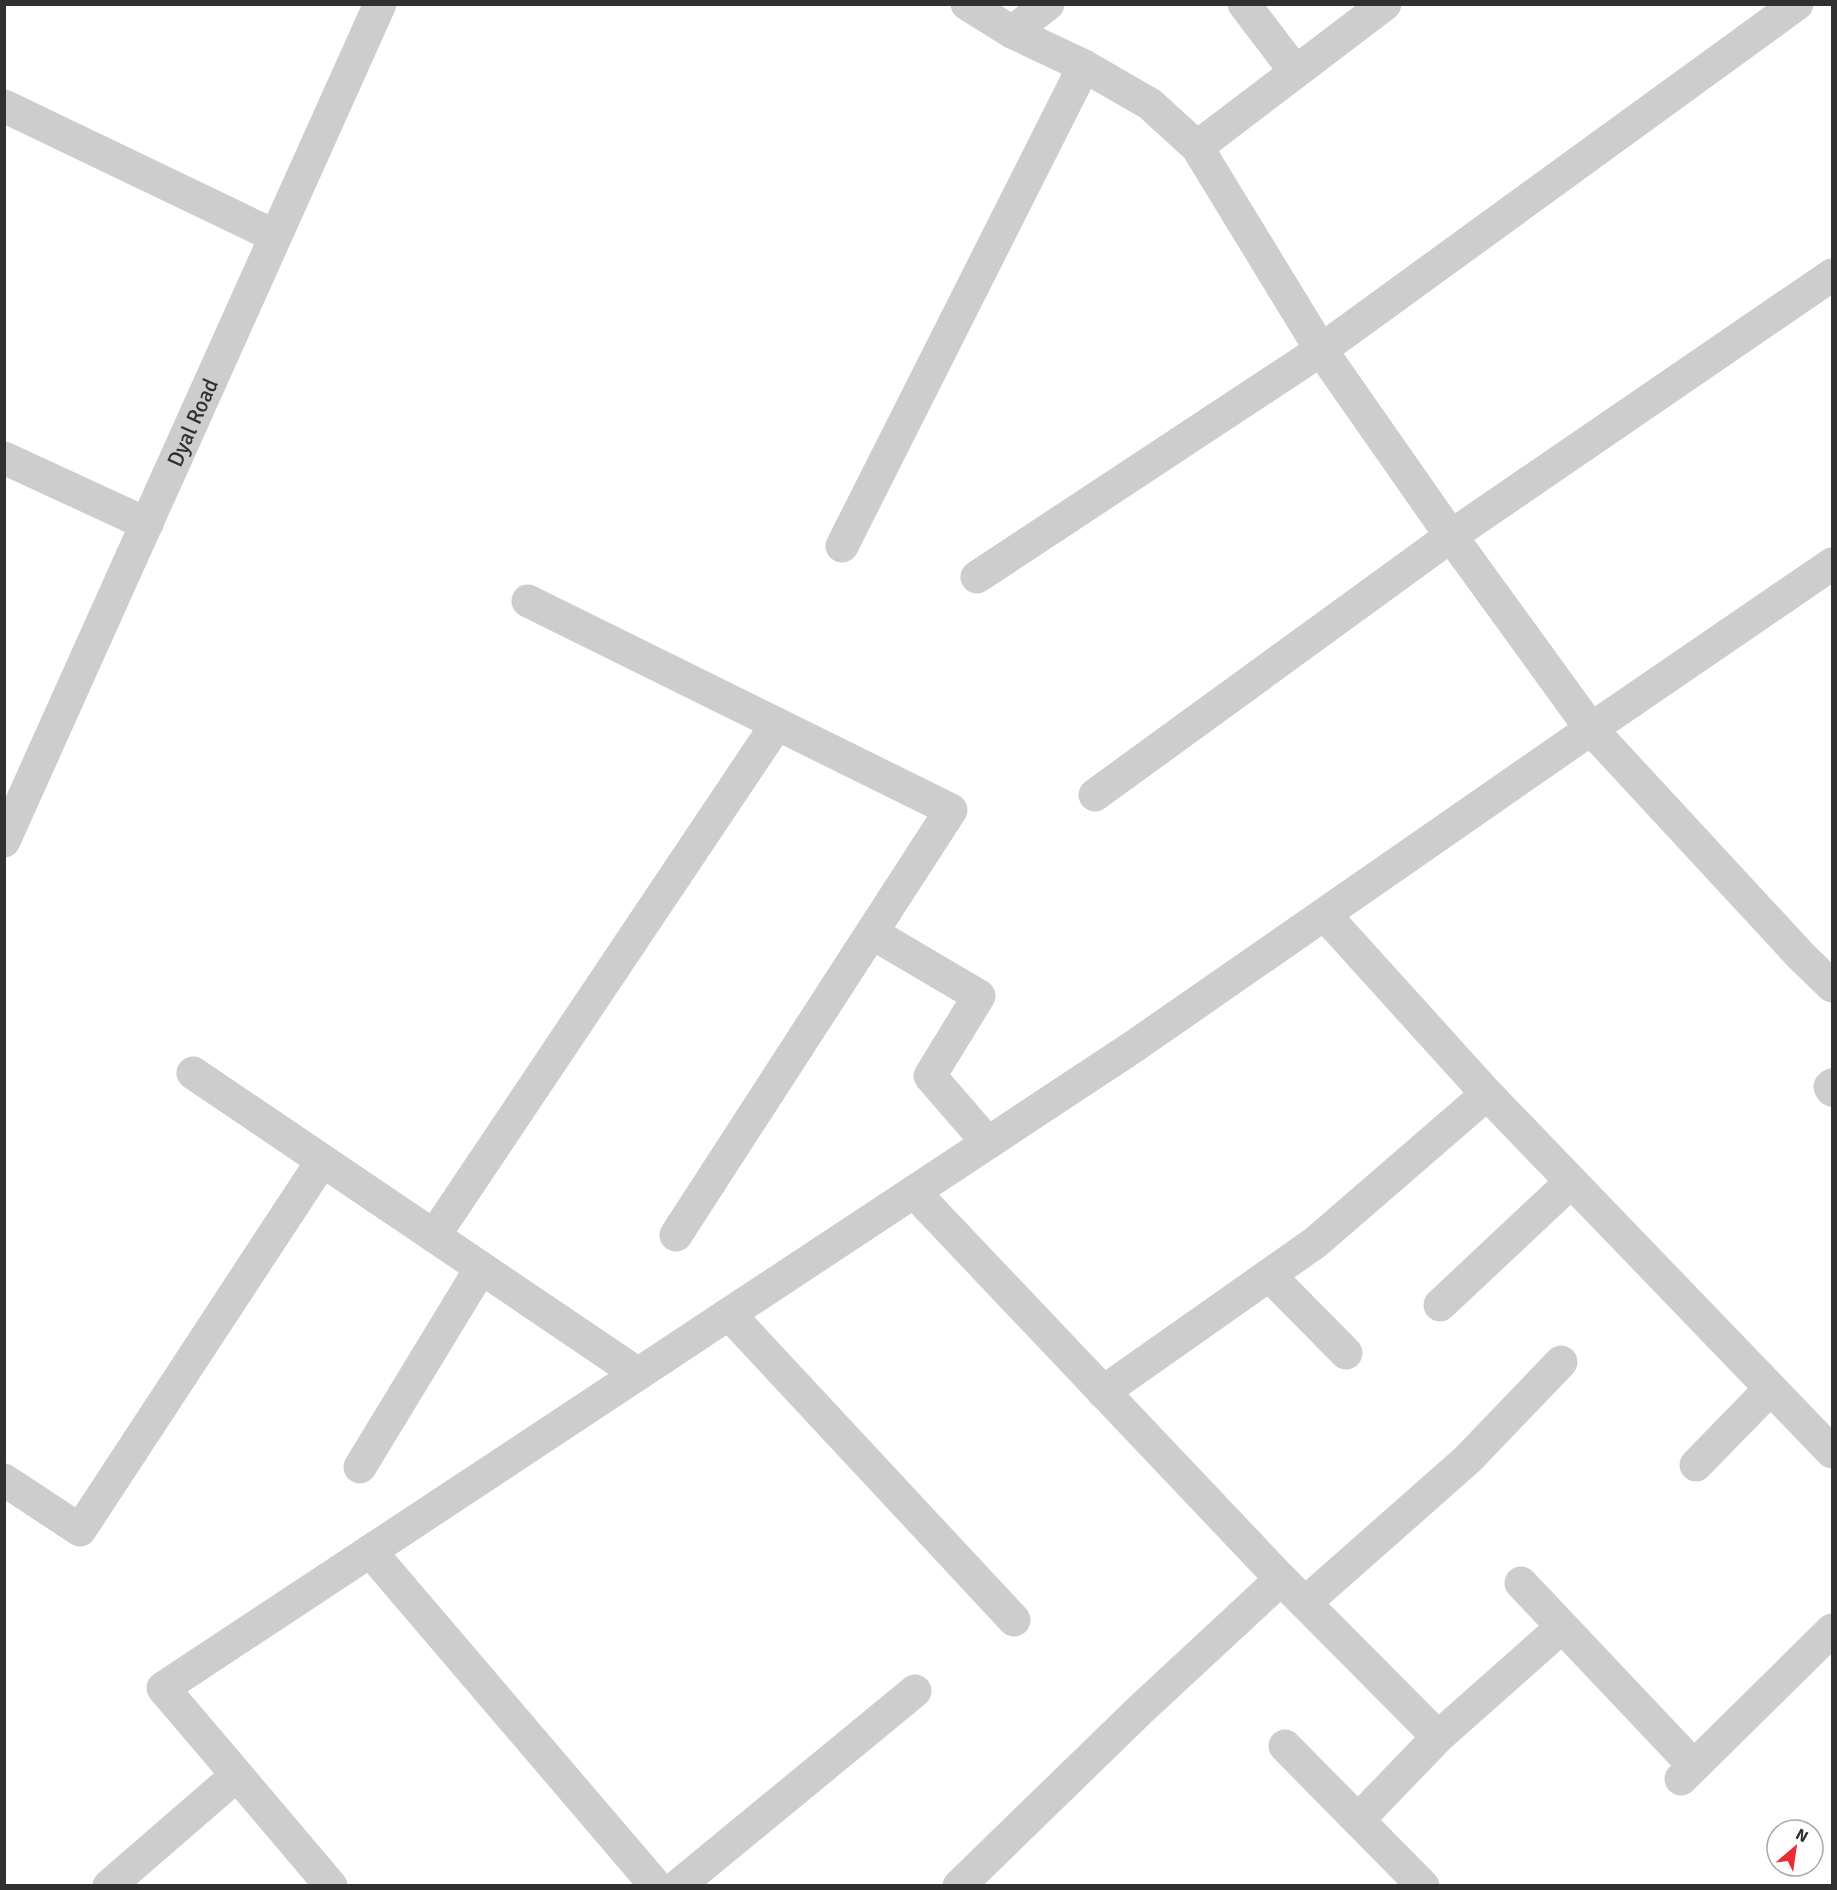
<svg xmlns="http://www.w3.org/2000/svg" width="1837" height="1890" font-family="Signika,sans-serif">
<rect width="100%" height="100%" fill="#fff"/>
<g fill="none" stroke-linecap="round" stroke-linejoin="round">
<!-- minor -->
<g stroke="#cdcdcd" stroke-width="33">
<path d="M967,4L1012,32L1084,66L1150,104L1197,147L1321,350L977,577"/>
<path d="M1244,4L1295,71"/>
<path d="M1012,32L1048,4"/>
<path d="M4,106L275,236"/>
<path d="M1197,147L1385,4"/>
<path d="M1832,275L1451,536L1591,729L1832,564"/>
<path d="M4,458L147,524"/>
<path d="M842,546L1084,66"/>
<path d="M528,601L951,810L676,1235"/>
<path d="M1095,795L1451,536L1321,350L1797,4"/>
<path id="s1" d="M4,841L380,4"/>
<path d="M1325,915L1487,1094L1832,1452"/>
<path d="M872,933L979,996L930,1076L988,1143"/>
<path d="M193,1073L638,1374"/>
<path d="M1832,1085L1830,1087L1832,1090"/>
<path d="M914,1192L1281,1579L1438,1737"/>
<path d="M434,1236L777,724"/>
<path d="M1269,1275L1346,1353"/>
<path d="M1440,1305L1571,1182"/>
<path d="M729,1314L1014,1620"/>
<path d="M1103,1392L1316,1242L1487,1094"/>
<path d="M1696,1465L1770,1389"/>
<path d="M360,1467L481,1268"/>
<path d="M4,1480L80,1530L322,1161"/>
<path d="M370,1551L656,1886"/>
<path d="M1521,1583L1694,1766"/>
<path d="M1305,1603L1468,1459L1561,1362"/>
<path d="M1285,1746L1423,1886"/>
<path d="M237,1775L163,1688L1133,1047L1591,729L1801,956L1832,986"/>
<path d="M1681,1779L1832,1630"/>
<path d="M1358,1820L1438,1737L1562,1627"/>
<path d="M109,1886L237,1775L331,1886"/>
<path d="M678,1886L915,1691"/>
<path d="M959,1886L1140,1710L1281,1579"/>
</g>
</g>
<g text-anchor="middle" stroke-width="6" stroke-linejoin="round" paint-order="stroke">
<!-- street labels -->
<g font-size="22" fill="#303030" stroke="#fff">
<text dy="8" stroke="none"><textPath href="#s1" startOffset="459">Dyal Road</textPath></text>
</g>
</g>
<!-- border -->
<rect width="1837" height="1890" fill="none" stroke="#303030" stroke-width="12"/>
<!-- north arrow -->
<g transform="translate(1795 1848) rotate(29)"><circle r="28" fill="#ffffff" stroke="#acacac" stroke-width="1.5"/>
<path d="M0-4.5L10 22L0 15L-10 22Z" fill="#ec2c34"/>
<text y="-9" font-size="16" font-weight="bold" text-anchor="middle" fill="#303030">N</text>
</g>
</svg>
